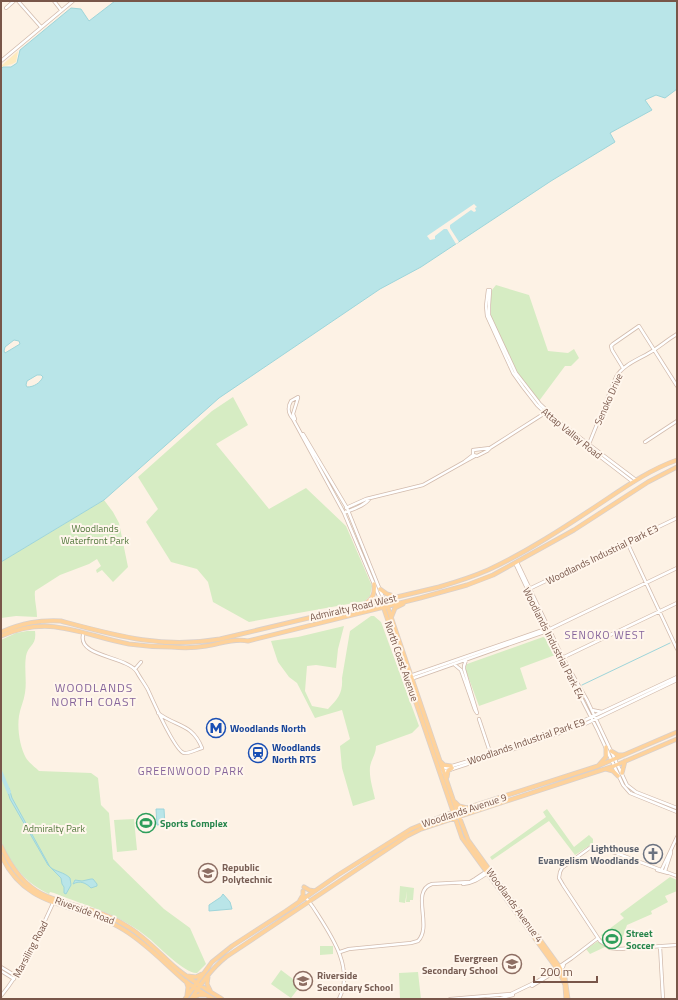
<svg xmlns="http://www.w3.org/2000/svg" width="678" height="1000" font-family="'Titillium Web',sans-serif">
<rect width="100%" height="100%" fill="#fdf2e5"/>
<!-- green -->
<path fill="#d6ecc3" d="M496,285L529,295L548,351L568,353L574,349L579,358L571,366H565L539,401L515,371L489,312L492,290Z
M233,397L248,425L216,444L269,509L306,488L346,526L372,586L370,596L365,601L249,622L213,602L208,582L197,569L171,562L146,522L158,509L138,477L212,411Z
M104,500L113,512L119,523L128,567L113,582L102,570L97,573L96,570L101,566L97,559L89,564L60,575L35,591C34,600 37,608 37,617L16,616L1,618V562Z
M371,616H374L381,622L419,726L412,733L376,746C376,754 371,760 370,767C369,778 373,789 375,799L353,806L342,768L340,746L350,739L342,710L315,718L297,683L289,677L278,662L271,641L298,637L344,626L338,649L336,668L316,665L307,666L305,691L312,706L328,709C338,699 343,693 342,678L350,631Z
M27,631H35C37,646 28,645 26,656C24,668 27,681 25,693C24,701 20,708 19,716C17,729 20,747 26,758C29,763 35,767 39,771L91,773L98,778L101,805L109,813L113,859L164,909L190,928L206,964L197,973C186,974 160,948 151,940C119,913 91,908 54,893L50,892L49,894C25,883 12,865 1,842V640L16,633Z
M543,637L547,638L555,655L520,668L527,689L479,706L465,668L467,664Z
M547,809L574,847L589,835L593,839V845L589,846L575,855L549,821L492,860L490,857L546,817L543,812Z
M134,819L137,850L117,852L114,820Z
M670,877L677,880V891L665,896L668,902L651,911L652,914L627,925L620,945C611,945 606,943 601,935L624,918L620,914Z
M400,886L414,888L413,900H410V902H406L407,891L405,903L399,902Z
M600,940L605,947L590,954L586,949Z
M320,946H333V954L320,955Z
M281,970L301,985L291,998L271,984Z
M418,972L421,999H400L399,973Z"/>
<!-- sand -->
<path fill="#feebbf" d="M18,51L16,62C10,66 4,65 1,68V66Z"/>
<!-- water -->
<path fill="#b9e5e8" stroke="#9ed5da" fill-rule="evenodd" d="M115,1H677V89L665,98L656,95L645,100L652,110L610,133L615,142L551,181L421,267L380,289L219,398L104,500L1,562V69L3,67H11L17,63L20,50L71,8L81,9L89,21ZM14,340L19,341L20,344L5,353L4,351L5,347ZM37,375H41L43,377C40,383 34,387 27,387L26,385L27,381Z
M9,788L12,798L50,867C56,872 64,872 70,878L71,885L66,894L64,893V887L62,884L61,878L48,865L10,799L7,789Z
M156,809H164L165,825H157Z
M91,879H93L97,884V886L91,888C86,883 80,880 73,884L75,880L82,881Z
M223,894L230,902L232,909L209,911V905L221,897Z"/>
<!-- pier -->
<path fill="#fdf2e5" d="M474,204L477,207L475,208L476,211L474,212L471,210L450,225V228L459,242L456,244L447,229H444L435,236V239L430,240L427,236Z"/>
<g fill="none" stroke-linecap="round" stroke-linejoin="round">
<!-- stream -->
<path stroke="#9ed5da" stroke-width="1" d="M582,685L670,643"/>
<!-- river -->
<path stroke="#b9e5e8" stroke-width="4" d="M1,773L9,792"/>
<defs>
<path id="minor" d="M18,1L41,27
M54,1L61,10
M6,8L14,1
M1,61L73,1
M623,368L612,350L611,346L613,344L639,326L677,386
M298,397L291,401C287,408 288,413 293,419L344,513L381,601
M295,419L293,414L298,398
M303,434L347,508L384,600
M645,442L677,421
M589,444L616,377C623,365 637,360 649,353C658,348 667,340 677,334
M473,455L477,456L487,451L490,448L545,413
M464,462L475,456
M633,482L555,422L537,405L523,387L513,373L487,316L486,306L488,290H490L489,305V315L516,373L540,404L558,421L636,480
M346,508L366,499L423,485L464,462L473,455V450L490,448
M344,513C353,509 365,506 370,498
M627,542L677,649
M517,562L563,658L587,700L627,785L636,792L677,808
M515,563L547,631L597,729L623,785L630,793L677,812
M529,589L677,518
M83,635C78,657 127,656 137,672C140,678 145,684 148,690C153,701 175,751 184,753C189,754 197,749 202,748C192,723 176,727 158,713
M562,658L677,603
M455,665L461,670L475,710L477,713L464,669V666L466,660
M135,669L141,662
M407,677L540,631L550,629L677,568
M408,680L547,631
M592,710L602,712
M479,719L491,755
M442,769L518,746L570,727L677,677
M443,772L517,748L585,724L677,680
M657,870L668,873
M661,871L677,837
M665,871L671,853V851
M677,876L616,853L600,848L591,847L562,868L560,872L559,878L563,885L600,941L610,948L619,949L677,945
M463,884C474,883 480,878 489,872
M306,897C308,901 311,904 313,907C330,934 355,967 339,999
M660,946L663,999
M340,952L349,949L411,943L418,941C433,926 410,891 432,884L470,882L475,879L487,871
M1,967L16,976
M1,971L14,979
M532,986L563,967L564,964
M1,996C24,968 39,934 54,901
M450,999L511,994L538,981L572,958L598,938
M487,999L501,998L513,995"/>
<path id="major" d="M380,589L387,594L397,597
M365,604C373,598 375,594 374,584
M387,605L457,811L468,840L559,966L565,978L568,999
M383,606L462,838L560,973L565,985L566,999
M391,618L395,608L403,604
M1,632C23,623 38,620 61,621C117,636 162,649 220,639L439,587C456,582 472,577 488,570C527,552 565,527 601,503C625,487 649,470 677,460
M1,636C51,614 81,635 129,644C143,646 158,647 172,647C183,648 194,648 206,646C220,644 234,638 248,641L420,598L467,585L493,575L574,530L648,482L677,467
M611,751L618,755H623
M441,762L444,765L451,766
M599,765L606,757V747
M606,769L613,771L618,776
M622,773L625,761
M447,777L448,771L452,768
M455,802L459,806L467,808
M1,846C10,865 22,884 42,894C58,902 77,905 94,911C107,915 119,921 130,928C147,939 161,955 176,968C190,980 206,989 222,999
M1,855C27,912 80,902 124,930C147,944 165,964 185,981C194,988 204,993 213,999
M304,887L309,890L315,891
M300,900L303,895V891
M187,976L196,977L202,974
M208,977L207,984L210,990
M186,981L188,987L187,995
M192,998L199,995H205
M185,999L212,962L232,946L286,911L338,875L411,829L445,815L598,766L677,732
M191,999C201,984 211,969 226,957L407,836L421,829L614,766L677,739"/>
</defs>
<!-- minor casing -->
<use href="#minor" stroke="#d2bbad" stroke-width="4"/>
<!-- major casing -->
<use href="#major" stroke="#d9d0cc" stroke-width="5"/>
<!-- minor -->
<use href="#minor" stroke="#fff" stroke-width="2.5"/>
<!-- major -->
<use href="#major" stroke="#fed29b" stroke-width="3.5"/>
</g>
<!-- icons -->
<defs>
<symbol id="metro-ring" viewBox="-11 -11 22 22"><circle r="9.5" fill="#fff6ec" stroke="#1a4fb4" stroke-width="1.5"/><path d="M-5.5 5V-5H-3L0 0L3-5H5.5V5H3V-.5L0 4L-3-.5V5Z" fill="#1a4fb4"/></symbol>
<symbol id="station-ring" viewBox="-11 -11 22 22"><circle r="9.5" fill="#fff6ec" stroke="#1a4fb4" stroke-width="1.5"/><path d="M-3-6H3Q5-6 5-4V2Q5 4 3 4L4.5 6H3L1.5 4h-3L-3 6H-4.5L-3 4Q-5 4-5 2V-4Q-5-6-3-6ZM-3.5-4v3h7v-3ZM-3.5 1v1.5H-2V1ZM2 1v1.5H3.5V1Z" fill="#1a4fb4"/></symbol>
<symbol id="stadium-ring" viewBox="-11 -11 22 22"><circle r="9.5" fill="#fff6ec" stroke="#2e9e5b" stroke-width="1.5"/><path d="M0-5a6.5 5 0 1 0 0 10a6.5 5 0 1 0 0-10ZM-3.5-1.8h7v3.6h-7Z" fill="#2e9e5b"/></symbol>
<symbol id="church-ring" viewBox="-11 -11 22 22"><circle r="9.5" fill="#fff6ec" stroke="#6b7280" stroke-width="1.5"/><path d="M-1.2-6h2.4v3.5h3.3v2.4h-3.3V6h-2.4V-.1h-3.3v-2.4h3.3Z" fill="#6b7280"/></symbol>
<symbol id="university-ring" viewBox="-11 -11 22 22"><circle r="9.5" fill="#fff6ec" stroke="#8d6e63" stroke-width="1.5"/><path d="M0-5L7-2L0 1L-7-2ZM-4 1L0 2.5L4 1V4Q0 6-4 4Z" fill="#8d6e63"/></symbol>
<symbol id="school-ring" viewBox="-11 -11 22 22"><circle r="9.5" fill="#fff6ec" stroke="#8d6e63" stroke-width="1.5"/><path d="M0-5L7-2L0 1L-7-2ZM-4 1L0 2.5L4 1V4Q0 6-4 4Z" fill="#8d6e63"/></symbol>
</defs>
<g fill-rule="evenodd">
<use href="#metro-ring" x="205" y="717" width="22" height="22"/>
<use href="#station-ring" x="247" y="742" width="22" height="22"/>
<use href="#stadium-ring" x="135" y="812" width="22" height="22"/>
<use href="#church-ring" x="642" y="843" width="22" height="22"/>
<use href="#university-ring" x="197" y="862" width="22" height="22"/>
<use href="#stadium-ring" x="601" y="928" width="22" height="22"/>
<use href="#school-ring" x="501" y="953" width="22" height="22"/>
<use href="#school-ring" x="292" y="970" width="22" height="22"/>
</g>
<g text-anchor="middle" stroke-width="4" stroke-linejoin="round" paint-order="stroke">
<!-- street labels -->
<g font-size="10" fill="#785649" stroke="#fff6ec">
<text transform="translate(608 399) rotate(-66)" y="4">Senoko Drive</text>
<text transform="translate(572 433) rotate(39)" y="4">Attap Valley Road</text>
<text transform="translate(602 554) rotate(-26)" y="4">Woodlands Industrial Park E3</text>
<text transform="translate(353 607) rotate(-13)" y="4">Admiralty Road West</text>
<text transform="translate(554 643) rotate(63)" y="4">Woodlands Industrial Park E4</text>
<text transform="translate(402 661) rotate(71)" y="4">North Coast Avenue</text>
<text transform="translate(526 741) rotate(-19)" y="4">Woodlands Industrial Park E9</text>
<text transform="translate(464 810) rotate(-18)" y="4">Woodlands Avenue 9</text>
<text transform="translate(515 905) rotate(54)" y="4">Woodlands Avenue 4</text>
<text transform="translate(85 910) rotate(20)" y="4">Riverside Road</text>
<text transform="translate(30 949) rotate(-62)" y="4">Marsiling Road</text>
</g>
<!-- park labels -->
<g font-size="10" fill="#53783d" stroke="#fff6ec">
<text x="95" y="532">Woodlands<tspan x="95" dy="12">Waterfront Park</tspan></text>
<text x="54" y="832">Admiralty Park</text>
</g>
<!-- transit labels -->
<g font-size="10" font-weight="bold" fill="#164399" stroke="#fff6ec" text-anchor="start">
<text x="230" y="732">Woodlands North</text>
<text x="272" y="751">Woodlands<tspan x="272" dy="12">North RTS</tspan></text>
</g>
<!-- leisure labels -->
<g font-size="10" font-weight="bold" fill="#27864d" stroke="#fff6ec" text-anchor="start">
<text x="160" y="827">Sports Complex</text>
<text x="626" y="937">Street<tspan x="626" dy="12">Soccer</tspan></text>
</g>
<!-- worship labels -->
<g font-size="10" font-weight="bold" fill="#5b616d" stroke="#fff6ec" text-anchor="end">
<text x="639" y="852">Lighthouse<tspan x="639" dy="12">Evangelism Woodlands</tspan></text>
</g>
<!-- education labels -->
<g font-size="10" font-weight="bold" fill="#785e54" stroke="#fff6ec" text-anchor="start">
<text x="222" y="871">Republic<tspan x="222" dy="12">Polytechnic</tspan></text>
<text x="498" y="962" text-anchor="end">Evergreen<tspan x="498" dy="12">Secondary School</tspan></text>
<text x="317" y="979">Riverside<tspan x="317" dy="12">Secondary School</tspan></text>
</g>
<!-- neighbourhood labels -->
<g font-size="11" letter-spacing="1" fill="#85649b" stroke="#fff6ec">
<text x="605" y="639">SENOKO WEST</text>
<text x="191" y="775">GREENWOOD PARK</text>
</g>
<!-- quarter labels -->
<g font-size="12" letter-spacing="1" fill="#85649b" stroke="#fff6ec">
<text x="94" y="692">WOODLANDS<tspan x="94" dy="14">NORTH COAST</tspan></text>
</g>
</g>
<!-- border -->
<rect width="678" height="1000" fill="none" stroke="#785649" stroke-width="4"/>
<!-- scale -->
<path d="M534 976v6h63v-6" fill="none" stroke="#785649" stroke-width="2"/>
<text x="540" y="976" font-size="12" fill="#785649" stroke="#fff6ec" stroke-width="3" paint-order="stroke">200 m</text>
</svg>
